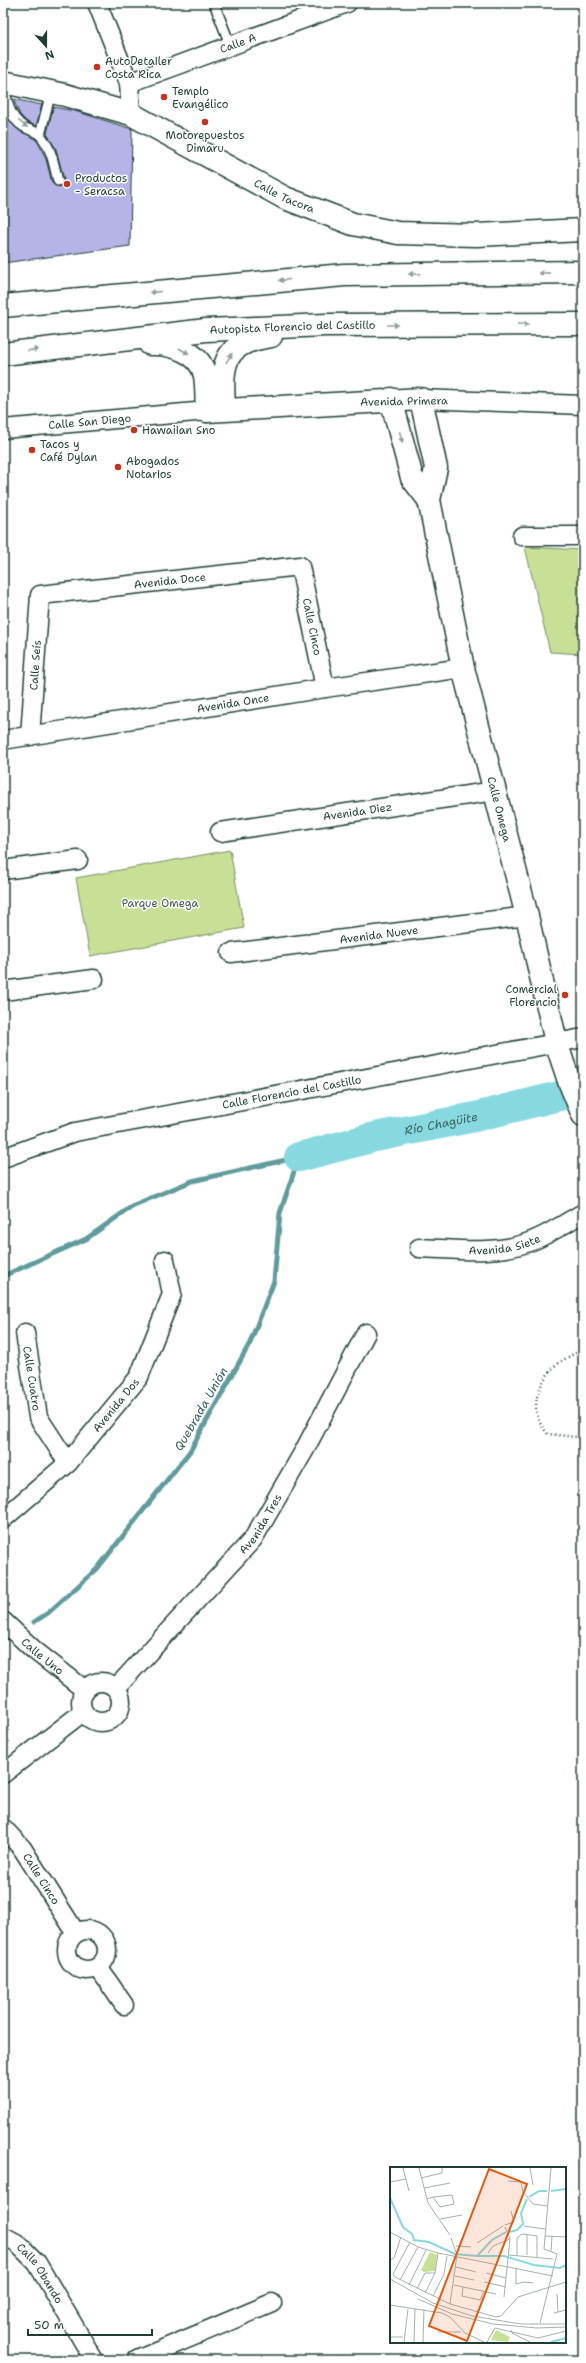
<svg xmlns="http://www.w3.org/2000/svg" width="586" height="2363" font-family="'Shantell Sans',sans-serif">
<rect width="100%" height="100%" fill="#fff"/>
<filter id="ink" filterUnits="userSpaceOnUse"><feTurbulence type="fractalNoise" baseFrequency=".025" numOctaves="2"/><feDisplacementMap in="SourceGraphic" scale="8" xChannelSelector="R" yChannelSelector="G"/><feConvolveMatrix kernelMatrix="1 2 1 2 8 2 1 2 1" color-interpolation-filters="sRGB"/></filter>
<g filter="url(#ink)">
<!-- green -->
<path fill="#c8e096" stroke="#748e65" d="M525,547L583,550V654L550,652Z
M230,850L244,928L90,956L76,878Z"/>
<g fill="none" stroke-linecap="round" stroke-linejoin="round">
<!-- stream -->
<path stroke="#5e9b9b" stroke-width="5" d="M3,1276L86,1239L134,1205L192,1181L299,1157
M34,1622L48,1613L97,1569L190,1451L250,1343L274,1281L280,1213L299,1157"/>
<!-- river -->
<path stroke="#88d9df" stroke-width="30" id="s1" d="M299,1157L375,1137L475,1117L583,1090"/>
</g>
<!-- building -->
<path fill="#b6b4e6" stroke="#1f3d34" d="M13,99L42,105L36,126L27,122L20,115Z
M53,107L75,111L132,129L130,246L3,263V108L15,127L35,139L39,144L46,159L52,183L59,187L62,185L64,180L56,149L47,134Z"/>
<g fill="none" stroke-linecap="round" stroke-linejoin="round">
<defs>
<path id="service" d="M214,3L231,47
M4,83C6,99 9,118 24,127C29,130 36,131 40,135C52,148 54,166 58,181
M40,135L51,92"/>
<g id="minor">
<path d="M97,3L129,83L131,114"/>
<path id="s2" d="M129,83L347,3"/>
<path d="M421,399L583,405"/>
<path id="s3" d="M3,429L207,411"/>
<path d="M522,536H583"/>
<path id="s4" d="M30,736L40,595L300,566L325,688"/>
<path id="s5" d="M3,740L325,688L463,668"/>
<path id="s6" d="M220,832L495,791"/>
<path d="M3,870L78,860"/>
<path id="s7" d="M231,953L527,916"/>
<path d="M3,991L94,979"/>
<path id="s8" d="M3,1158L75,1132L583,1038"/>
<path id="s9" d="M419,1248C452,1249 488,1254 520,1245C542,1239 564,1224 583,1213"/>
<path id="s10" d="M25,1333L38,1417L68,1463"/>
<path id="s11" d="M3,1519L68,1463L139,1377L172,1294L165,1260"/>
<path id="s12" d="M3,1621L34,1650L85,1690"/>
<circle cx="101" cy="1702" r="20"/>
<path id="s13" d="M116,1688L253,1539L304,1451L366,1333"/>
<path d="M3,1774L83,1712"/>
<path id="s14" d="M3,1828L22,1848L76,1933"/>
<circle cx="87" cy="1950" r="20"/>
<path d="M98,1967L124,2005"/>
<path id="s15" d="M3,2236L18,2244L37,2263L94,2360"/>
<path d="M137,2360L272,2303"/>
</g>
<g id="tertiary">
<path id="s16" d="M3,82L65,95L131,114L285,198L353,224L398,233L476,235L583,230"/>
<path d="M391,399L412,478L429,500"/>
<path id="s17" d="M207,411L421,399L436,468L429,500L463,668L527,916L556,1042L569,1081L583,1115"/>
</g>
<g id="trunk">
<path d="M3,306L344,275L583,272"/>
<path d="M150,344C171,343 201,352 205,376C207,387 206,399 207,411"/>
<path id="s18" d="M3,354L206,330L326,325L583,324"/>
<path d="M224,409C222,366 220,343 271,336"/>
</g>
</defs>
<!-- service casing -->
<use href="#service" stroke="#1f3d34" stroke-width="12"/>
<!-- minor casing -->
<use href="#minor" stroke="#1f3d34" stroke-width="21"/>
<!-- tertiary casing -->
<use href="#tertiary" stroke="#1f3d34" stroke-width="25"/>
<!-- trunk casing -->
<use href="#trunk" stroke="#1f3d34" stroke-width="25"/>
<!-- path -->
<path stroke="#1f3d34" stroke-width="2.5" stroke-dasharray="1 3" stroke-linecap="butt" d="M583,1349C574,1354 561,1360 554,1367C535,1388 528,1412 548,1434L576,1437L583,1432"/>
<!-- service -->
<use href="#service" stroke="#fff" stroke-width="9"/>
<!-- minor -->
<use href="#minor" stroke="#fff" stroke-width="18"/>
<!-- tertiary -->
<use href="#tertiary" stroke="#fff" stroke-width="22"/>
<!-- trunk -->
<use href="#trunk" stroke="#fff" stroke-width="22"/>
</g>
<!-- one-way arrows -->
<defs><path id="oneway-solid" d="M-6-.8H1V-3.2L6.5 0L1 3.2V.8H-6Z"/></defs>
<g fill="#8f9e9a">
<use href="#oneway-solid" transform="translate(23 124) rotate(37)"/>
<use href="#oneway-solid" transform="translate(544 273) rotate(179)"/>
<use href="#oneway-solid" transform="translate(414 274) rotate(179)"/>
<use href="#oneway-solid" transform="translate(284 280) rotate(175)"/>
<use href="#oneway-solid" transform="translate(155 292) rotate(175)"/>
<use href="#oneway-solid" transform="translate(523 324)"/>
<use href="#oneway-solid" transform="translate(393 325)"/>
<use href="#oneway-solid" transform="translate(33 350) rotate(-7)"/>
<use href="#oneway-solid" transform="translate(184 351) rotate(28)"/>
<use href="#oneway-solid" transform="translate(229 358) rotate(-58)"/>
<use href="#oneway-solid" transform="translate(401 437) rotate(75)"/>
</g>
</g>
<!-- markers -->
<g fill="#c8321e" stroke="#fff" stroke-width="1.5">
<circle cx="97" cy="67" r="4"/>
<circle cx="164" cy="97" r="4"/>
<circle cx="205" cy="122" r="4"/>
<circle cx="67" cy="184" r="4"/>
<circle cx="134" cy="430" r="4"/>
<circle cx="32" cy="450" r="4"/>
<circle cx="118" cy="467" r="4"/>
<circle cx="565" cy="995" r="4"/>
</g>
<g text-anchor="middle" stroke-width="3" stroke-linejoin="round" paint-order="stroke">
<!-- street labels -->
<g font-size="11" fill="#1f3d34" stroke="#fff">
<text dy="4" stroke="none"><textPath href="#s2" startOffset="116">Calle A</textPath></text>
<text dy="4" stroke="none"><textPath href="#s16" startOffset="306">Calle Tacora</textPath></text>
<text dy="4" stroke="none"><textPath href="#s18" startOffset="291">Autopista Florencio del Castillo</textPath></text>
<text transform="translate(404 401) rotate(-1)" y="4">Avenida Primera</text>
<text dy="4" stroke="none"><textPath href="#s3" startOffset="87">Calle San Diego</textPath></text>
<text dy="4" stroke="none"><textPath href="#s4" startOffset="272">Avenida Doce</textPath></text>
<text dy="4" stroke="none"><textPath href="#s4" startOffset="465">Calle Cinco</textPath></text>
<text dy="4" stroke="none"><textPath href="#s4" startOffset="71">Calle Seís</textPath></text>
<text dy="4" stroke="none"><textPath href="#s5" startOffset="233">Avenida Once</textPath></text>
<text dy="4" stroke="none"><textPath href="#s17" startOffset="635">Calle Omega</textPath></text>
<text dy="4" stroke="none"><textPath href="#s6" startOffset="139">Avenida Diez</textPath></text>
<text dy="4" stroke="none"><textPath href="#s7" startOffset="149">Avenida Nueve</textPath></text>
<text dy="4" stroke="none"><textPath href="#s8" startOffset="297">Calle Florencio del Castillo</textPath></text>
<text dy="4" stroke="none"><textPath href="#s9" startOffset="86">Avenida Siete</textPath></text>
<text dy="4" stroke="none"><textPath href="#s10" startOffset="46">Calle Cuatro</textPath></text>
<text dy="4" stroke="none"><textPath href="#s11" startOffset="161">Avenida Dos</textPath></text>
<text dy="4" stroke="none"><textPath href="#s13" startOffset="219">Avenida Tres</textPath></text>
<text dy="4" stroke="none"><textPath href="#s12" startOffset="53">Calle Uno</textPath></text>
<text dy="4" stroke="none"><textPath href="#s14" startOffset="64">Calle Cinco</textPath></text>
<text dy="4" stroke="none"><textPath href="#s15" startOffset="54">Calle Obando</textPath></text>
</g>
<!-- poi labels -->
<g font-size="11" fill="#1f3d34" stroke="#fff" text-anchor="start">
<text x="105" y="65">AutoDetailer<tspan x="105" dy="13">Costa Rica</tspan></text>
<text x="172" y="95">Templo<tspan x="172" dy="13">Evangélico</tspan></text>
<text x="205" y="139" text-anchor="middle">Motorepuestos<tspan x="205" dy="13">Dimaru</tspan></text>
<text x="75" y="182">Productos<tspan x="75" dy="13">- Seracsa</tspan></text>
<text x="142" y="434">Hawaiian Sno</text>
<text x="40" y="448">Tacos y<tspan x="40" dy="13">Café Dylan</tspan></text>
<text x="126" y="465">Abogados<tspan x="126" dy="13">Notarios</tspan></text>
<text x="557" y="993" text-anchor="end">Comercial<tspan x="557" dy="13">Florencio</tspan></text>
</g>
<!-- park labels -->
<g font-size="11" fill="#415e48" stroke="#fff">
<text x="160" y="907">Parque Omega</text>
</g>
<!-- water labels -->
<g font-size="12" font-style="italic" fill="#39645f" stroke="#fff">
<text dy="4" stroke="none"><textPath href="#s1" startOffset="146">Río Chagüite</textPath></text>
<text transform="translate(201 1409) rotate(-60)" y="4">Quebrada Unión</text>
</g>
</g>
<!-- overview -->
<g transform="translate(390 2167)">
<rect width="176" height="176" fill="#fff"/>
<path d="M40,85L47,88L45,104L34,105L31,103ZM106,163L120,170L118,175L101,173Z" fill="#c8e096"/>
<path fill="none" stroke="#88d9df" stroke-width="2" d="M161,24L176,22M139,30L149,24H157M0,31L13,60L22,67L24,73L39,75L65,87L87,89M116,65L102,73L87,89H114L144,98L170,101L176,98M119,65L127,63L133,57L131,46L137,32M161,175L176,171"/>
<path fill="none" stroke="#a5b1ae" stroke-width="1" d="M13,1L19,24M29,1L38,36L60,68M140,1L143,18M31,11L52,6V1M118,14L131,15L133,25L143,37L157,39M0,15L16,12M34,21L60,16M37,32L43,30L62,28L64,37L50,40L43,30M50,52L72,48M115,58L124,55L121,44M134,59L155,62M0,65L28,80L48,86L163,109M155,69L176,70M20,75L3,107L5,110L60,137L106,150L111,149L128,130L176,115M87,76L113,59M66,79L81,80M161,85L162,69M98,86L103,79L120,72M119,88L163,92M127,88V71L132,67L147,69V90M137,88V68M0,93L4,91L11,70M66,100L86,105M126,101V117L134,115L143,116M96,106L116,111M65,109L84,113M0,112L43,136L82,149L131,157H176M10,113L28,80M94,115L116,120M19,118L36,83M64,118L106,127M73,120L72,129L90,133L94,124M27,122L35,106H45M35,126L45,106L48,86M167,127L168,145M43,129L54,107L57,89M114,130L120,72L115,60M28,132L62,147L103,157L147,161L176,160M60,137L67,88L61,71M0,138L52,146L60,150L75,166L94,175M164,146L176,143M150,156L167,87L154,82L161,1M121,163L122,166L140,175M48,165H71M0,170H13M14,175L18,142M24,175L25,142M33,175L34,142M97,175L105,161L148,171L176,164"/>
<path fill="#e8590c" fill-opacity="0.15" stroke="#e8590c" stroke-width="2" d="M99,2L137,17L77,174L39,159Z"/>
<rect width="176" height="176" fill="none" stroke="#1f3d34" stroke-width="2"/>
</g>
<!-- margin -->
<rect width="586" height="2363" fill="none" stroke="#fff" stroke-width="16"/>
<rect x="8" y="8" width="570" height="2347" fill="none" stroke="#1f3d34" stroke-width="1.5" filter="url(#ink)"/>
<!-- north arrow -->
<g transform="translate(46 46) rotate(159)" stroke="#ffffff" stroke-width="3" paint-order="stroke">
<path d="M0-3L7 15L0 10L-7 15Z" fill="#1f3d34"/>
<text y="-6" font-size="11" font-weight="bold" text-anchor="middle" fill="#1f3d34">N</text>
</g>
<!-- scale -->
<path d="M28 2329v6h124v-6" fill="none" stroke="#1f3d34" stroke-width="2"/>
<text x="34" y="2329" font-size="12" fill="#1f3d34" stroke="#ffffff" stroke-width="3" paint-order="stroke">50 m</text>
</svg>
